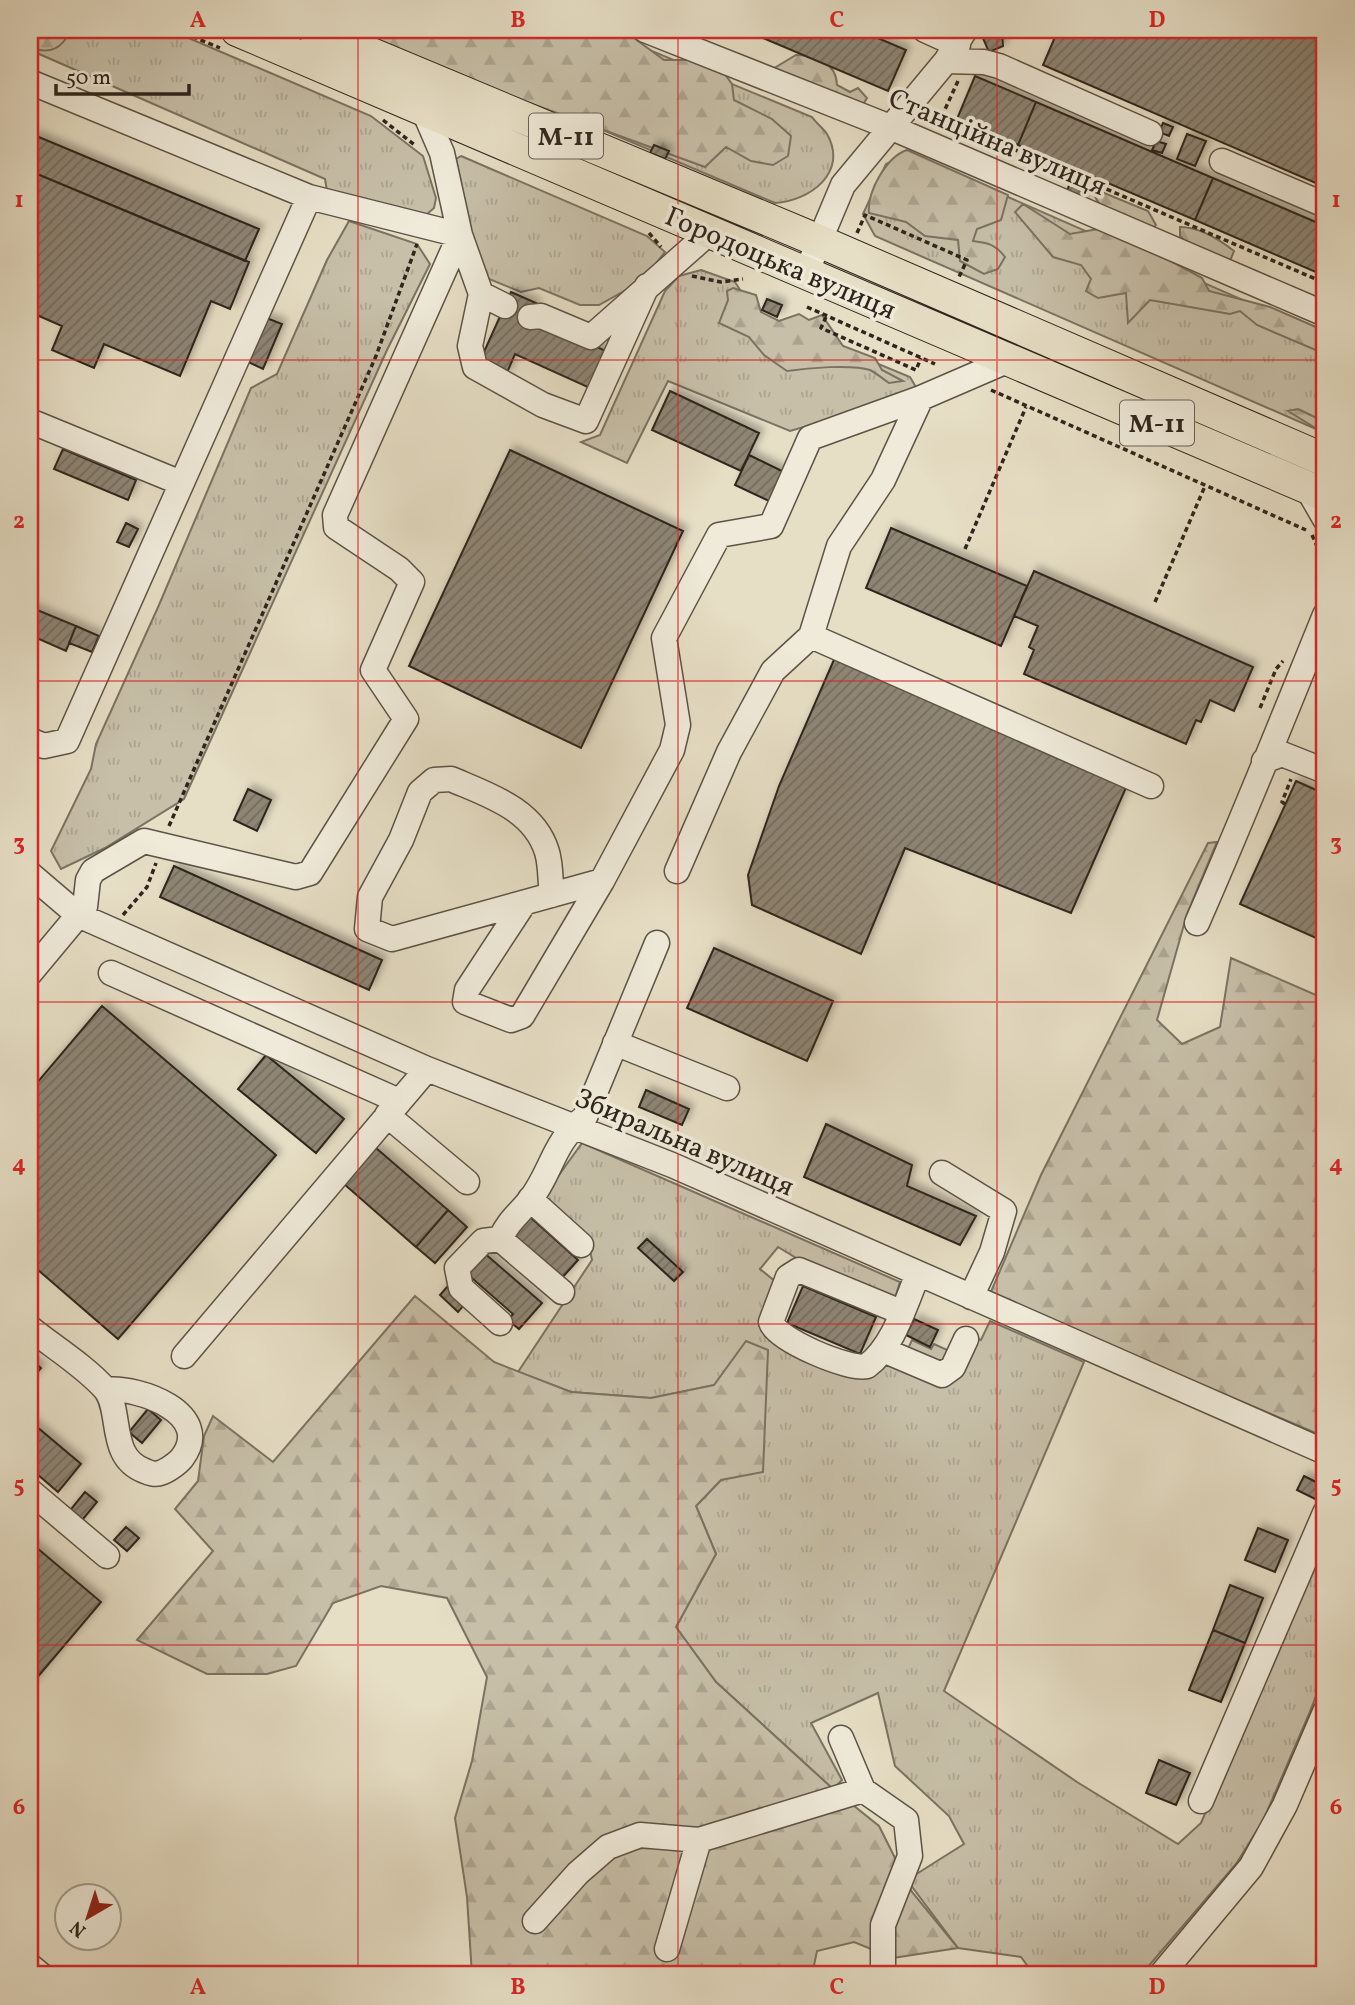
<svg xmlns="http://www.w3.org/2000/svg" width="1355" height="2005" font-family="Vollkorn,serif">
<defs>
<pattern id="grass-tufts" width="24" height="20" patternUnits="userSpaceOnUse" patternTransform="scale(1.75)"><rect width="24" height="20" fill="#c7bfa8"/><path d="M3 7l-1-3M5 7V3M7 7l1-3M15 17l-1-3M17 17v-4M19 17l1-3" fill="none" stroke="#aba490"/></pattern>
<pattern id="forest-firs" width="22" height="20" patternUnits="userSpaceOnUse" patternTransform="scale(1.75)"><rect width="22" height="20" fill="#c7bfa8"/><path d="M5 1l3.5 6h-7zM16 11l3.5 6h-7z" fill="#aba490"/></pattern>
<pattern id="building-hatch" width="6" height="6" patternUnits="userSpaceOnUse" patternTransform="scale(1.75)"><rect width="6" height="6" fill="#8e8574"/><path d="M-1 1l2-2M0 6l6-6M5 7l2-2" fill="none" stroke="#746d5e"/></pattern>
<filter id="shadow"><feDropShadow dx="4.5" dy="-4.5" stdDeviation="3.5" flood-color="#0004"/></filter>
</defs>
<rect width="100%" height="100%" fill="#e6dec5"/>
<filter id="stains"><feTurbulence type="fractalNoise" baseFrequency=".00286" numOctaves="4"/><feColorMatrix values="0 0 0 0 .2 0 0 0 0 .09 0 0 0 0 .02 0 0 0 .5 -.17"/></filter>
<radialGradient id="worn" r=".72"><stop offset=".6" stop-color="#630" stop-opacity="0"/><stop offset="1" stop-color="#630" stop-opacity=".3"/></radialGradient>
<!-- grass -->
<path fill="url(#grass-tufts)" stroke="#7b7262" stroke-width="2" d="M30,30H170L371,116L423,156L436,198L434,208L426,215L327,191L325,179L30,50Z
M367,30H601L812,117C816,123 823,128 827,134C849,173 809,201 775,203Z
M910,154L1325,336V433L875,236L863,214L886,164Z
M461,156L647,236L665,252L642,281L599,305H580L539,288L521,292L489,279L477,262L456,159Z
M349,221L417,244L430,264L387,350L184,799L105,848L61,869L51,851L91,769L96,744L159,605L251,388L277,374L327,260Z
M701,270L735,282L755,313L910,377L917,389L912,396L790,431L668,381L627,463L581,442L600,435L665,291L679,276Z
M582,1143L900,1282L895,1298L798,1259L778,1247L760,1269L776,1282L768,1330L937,1380L972,1336L981,1340L990,1321L1084,1362L944,1691L1077,1782L1178,1844L1201,1823L1325,1533V1673L1309,1714L1263,1821L1236,1864L1141,1975H1034L1021,1957L958,1948L907,1880L964,1844L949,1816L895,1766L878,1693L811,1723L842,1780L833,1789L716,1682L676,1627L716,1554L696,1506L721,1480L746,1342L715,1385L651,1398L571,1392L518,1372L592,1260L588,1241L544,1196Z
M912,1340L931,1349L934,1344L954,1353L949,1365L907,1351Z"/>
<!-- forest -->
<path fill="url(#forest-firs)" stroke="#7b7262" stroke-width="2" d="M30,30H70C63,49 49,55 30,47Z
M355,30H623L664,60H693L724,73L732,84L734,100L772,119L791,136L788,156L773,165L751,161L726,147L705,167L464,79L367,38Z
M796,55C816,55 836,62 837,85L850,92L858,88L867,98L862,106L771,70Z
M907,150L1008,195L1001,220L977,229L973,241C988,243 995,244 1005,257L998,269L984,274L960,261L958,240L925,236L906,222L869,213C867,192 886,157 907,150Z
M1092,188L1148,211L1156,225L1151,231C1128,221 1098,216 1092,188Z
M1023,204L1070,234L1104,228L1117,232L1202,278L1209,291L1270,307L1325,331V354L1257,325L1240,311L1230,314L1150,300L1128,323L1126,293L1098,298L1086,291L1091,279L1081,265L1053,257L1015,212Z
M1180,227C1199,227 1220,240 1234,251L1230,261L1190,247L1180,236Z
M733,288L756,295L761,312L779,321L799,314L809,320L822,315L843,346L875,358L882,370L903,381L889,383C883,379 876,373 870,370C852,364 807,368 787,371L764,355L749,337L719,323L728,300L727,291Z
M1298,409L1325,422V434L1288,411Z
M1217,842L1187,914L1157,1020L1182,1044L1220,1027L1231,958L1325,999V1437L990,1294L1041,1175L1208,843Z
M415,1296L494,1362L571,1392L651,1398L714,1385L746,1341L768,1350L763,1472L721,1480L696,1506L716,1554L676,1627L716,1682L833,1789L879,1826L912,1892L958,1948L893,1958L854,1942L817,1951L812,1975H472L467,1897L455,1818L472,1761L487,1677L447,1598L381,1586L333,1603L296,1666L267,1674H207L137,1640L213,1551L175,1509L198,1481L204,1436L213,1416L273,1462Z"/>
<!-- building -->
<path fill="url(#building-hatch)" stroke="#2f251c" stroke-width="2" filter="url(#shadow)" d="M744,30H859L906,50L888,91Z
M985,30H1002L1003,46L989,52L982,36Z
M1058,30H1325V187L1043,65Z
M975,76L1036,102L1018,145L957,119Z
M1036,102L1213,178L1195,220L1018,145Z
M1163,123L1173,127L1169,136L1159,132Z
M1187,134L1206,141L1195,166L1177,159Z
M34,135L259,229L245,261L30,171V145Z
M1156,141L1166,144L1162,153L1152,150Z
M654,145L669,151L665,159L650,153Z
M30,171L249,262L230,309L211,301L180,376L104,344L94,368L52,350L62,326L30,312Z
M1072,177L1090,188L1084,202L1066,194Z
M1213,178L1325,226V276L1195,220Z
M511,292L536,303L530,317L608,352L592,389L515,354L506,375L479,363Z
M767,299L782,305L777,317L762,310Z
M264,317L282,324L263,369L246,361Z
M670,391L759,433L741,471L652,430Z
M63,449L136,480L128,500L54,469Z
M510,450L683,531L581,748L409,666Z
M749,455L784,472L771,502L735,485Z
M126,523L138,529L129,547L117,542Z
M891,528L1027,586L1001,646L866,588Z
M1034,571L1253,667L1234,711L1210,700L1201,722L1196,720L1186,744L1024,674L1034,650L1029,647L1038,626L1014,616Z
M30,607L76,626L66,651L30,635Z
M76,626L99,636L92,652L69,643Z
M836,655L1128,783L1071,913L905,848L861,954L752,905L748,875L779,786Z
M1296,781L1325,794V942L1240,904Z
M248,789L271,800L257,831L234,820Z
M174,866L382,960L369,990L160,897Z
M714,948L833,1001L807,1061L687,1008Z
M102,1006L276,1155L118,1339L30,1263V1091Z
M266,1055L344,1119L316,1153L238,1089Z
M646,1090L689,1109L682,1125L639,1107Z
M826,1124L912,1165L907,1186L976,1216L960,1245L804,1177Z
M376,1148L448,1210L416,1247L344,1184Z
M448,1210L467,1227L435,1263L416,1247Z
M529,1216L578,1260L560,1280L511,1236Z
M647,1239L683,1272L674,1281L638,1248Z
M483,1252L542,1303L519,1329L508,1320L513,1314L465,1272Z
M448,1286L466,1302L458,1312L440,1295Z
M803,1286L876,1317L860,1354L787,1323Z
M914,1319L938,1330L930,1347L906,1335Z
M30,1358L41,1368L30,1381Z
M148,1409L161,1420L142,1443L129,1432Z
M30,1421L81,1464L58,1492L30,1468Z
M1304,1476L1324,1486L1317,1500L1297,1490Z
M85,1492L97,1502L79,1524L67,1514Z
M126,1527L139,1538L127,1551L114,1540Z
M1258,1528L1288,1540L1275,1572L1245,1560Z
M30,1542L101,1602L30,1686Z
M1230,1585L1263,1598L1245,1643L1213,1630Z
M1213,1630L1245,1643L1221,1702L1189,1690Z
M1159,1760L1190,1773L1176,1805L1146,1793Z"/>
<g fill="none" stroke-linecap="round" stroke-linejoin="round">
<defs>
<path id="minor" d="M645,30L890,127L1325,314
M925,30L958,45
M946,61L984,62L999,66L1150,133
M30,82L309,197
M423,109L442,153L460,235L481,294L470,346L475,367L543,405L586,421L647,286
M1222,161L1325,205
M806,273L843,185L946,61L965,30
M481,294L505,306
M530,317L541,316L591,337L710,232
M921,398L883,480L839,546L811,636L1151,786
M30,421L181,483
M1306,486L1325,519
M30,740L44,746L67,741L309,197L460,235L335,515L336,527L399,569L412,582L373,670L406,719L310,873L296,877L144,841L93,871L88,880L85,907L30,973
M1264,761L1282,754L1325,771
M677,871L729,752L773,671L811,636
M30,874L78,915L427,1069L672,1165L1325,1452
M552,895C550,881 551,865 547,852C534,809 488,795 451,779L434,780L420,792L401,840L370,897L367,929L392,939L602,881L672,750L678,725L664,638L719,535L771,526L810,438L921,398L1009,360
M524,903L467,990L465,1002L511,1020L522,1016L602,881
M1197,923C1242,821 1283,718 1325,615
M111,973L399,1101
M615,1043L727,1088
M387,1115L467,1182
M942,1173L1004,1211L992,1252L971,1297
M530,1199L581,1245
M500,1239L562,1292
M901,1312L799,1270L788,1277L771,1322C775,1339 850,1371 867,1366C894,1346 905,1304 918,1274
M500,1323L461,1288L457,1268L483,1241L500,1239C510,1219 517,1216 530,1200C553,1170 552,1143 585,1117L657,943
M30,1328C52,1346 86,1367 105,1389C123,1411 107,1457 145,1471C149,1473 156,1475 160,1473C167,1471 178,1463 182,1458C215,1414 139,1386 106,1390
M883,1350L942,1375L953,1367L966,1339
M184,1356L427,1069
M30,1491L107,1556
M841,1738L863,1790
M1201,1801L1325,1513
M535,1921L578,1873L608,1847L640,1835L699,1840L863,1790L906,1820L910,1856L883,1925V1975
M667,1949L699,1840
M30,1966L41,1975
M1161,1975L1251,1867L1285,1805L1325,1712"/>
<path id="major" d="M237,30L1325,495
M314,30L819,241L1325,460"/>
</defs>
<!-- minor casing -->
<use href="#minor" stroke="#5d5346" stroke-width="27"/>
<!-- major casing -->
<use href="#major" stroke="#2f251c" stroke-width="34"/>
<!-- path -->
<path stroke="#2f251c" stroke-width="3.5" stroke-dasharray="5 3.5" stroke-linecap="butt" d="M177,30L220,48
M958,81L941,118L1325,283
M383,120L416,146
M649,233L661,247
M857,233L865,215L967,260L959,277
M692,276L721,282L743,279
M807,307L935,364
M826,317L821,328L916,370L921,358
M991,390L1306,530
M1312,535L1325,564
M965,549L1026,407
M1155,602L1205,486
M1260,708L1276,669L1283,661
M1285,804L1282,802L1291,779
M169,826L376,356L417,244
M123,915L147,887L156,863"/>
<!-- minor -->
<use href="#minor" stroke="#efead9" stroke-width="24"/>
<!-- major -->
<use href="#major" stroke="#e6dec5" stroke-width="32"/>
</g>
<!-- grid -->
<path fill="none" stroke="#d62828" stroke-width="2" stroke-opacity="0.55" d="M358,30V1975M678,30V1975M997,30V1975M30,360H1325M30,681H1325M30,1002H1325M30,1324H1325M30,1645H1325"/>
<g text-anchor="middle" stroke-width="7" stroke-linejoin="round" paint-order="stroke">
<!-- shield labels -->
<g fill="#efead9" stroke="#696055" stroke-width="2">
<rect x="529" y="113.5" width="74" height="45" rx="5"/>
<rect x="1120" y="400.5" width="74" height="45" rx="5"/>
</g>
<g font-size="26" font-weight="bold" fill="#2f251c">
<text x="566" y="145">М-11</text>
<text x="1157" y="432">М-11</text>
</g>
<!-- street labels -->
<g font-size="28" fill="#2f251c" stroke="#efead9">
<text transform="translate(998 141) rotate(23)" y="10">Станційна вулиця</text>
<text transform="translate(781 262) rotate(23)" y="10">Городоцька вулиця</text>
<text transform="translate(685 1141) rotate(23)" y="10">Збиральна вулиця</text>
</g>
</g>
<!-- margin -->
<rect width="1355" height="2005" fill="none" stroke="#e6dec5" stroke-width="77"/>
<!-- north arrow -->
<g transform="translate(88 1917) rotate(219)"><circle r="33" fill="#efead9" stroke="#a29b8d" stroke-width="2"/>
<path d="M0-5L12 26L0 18L-12 26Z" fill="#8f2418"/>
<text y="-10" font-size="19" font-weight="bold" text-anchor="middle" fill="#2f251c">N</text>
</g>
<!-- scale -->
<path d="M56 84v10h133v-10" fill="none" stroke="#2f251c" stroke-width="3.5"/>
<text x="66" y="84" font-size="21" fill="#2f251c" stroke="#efead9" stroke-width="5" paint-order="stroke">50 m</text>
<rect x="38" y="38" width="1278" height="1928" fill="none" stroke="#d62828" stroke-width="2.5"/>
<g font-size="23" text-anchor="middle" font-weight="bold" fill="#d62828">
<text x="198" y="27">A</text>
<text x="518" y="27">B</text>
<text x="837" y="27">C</text>
<text x="1157" y="27">D</text>
<text x="19" y="207">1</text>
<text x="1336" y="207">1</text>
<text x="19" y="528">2</text>
<text x="1336" y="528">2</text>
<text x="19" y="850">3</text>
<text x="1336" y="850">3</text>
<text x="19" y="1171">4</text>
<text x="1336" y="1171">4</text>
<text x="19" y="1492">5</text>
<text x="1336" y="1492">5</text>
<text x="19" y="1814">6</text>
<text x="1336" y="1814">6</text>
<text x="198" y="1994">A</text>
<text x="518" y="1994">B</text>
<text x="837" y="1994">C</text>
<text x="1157" y="1994">D</text>
</g>
<rect width="100%" height="100%" filter="url(#stains)"/>
<rect width="100%" height="100%" fill="url(#worn)"/>
</svg>
